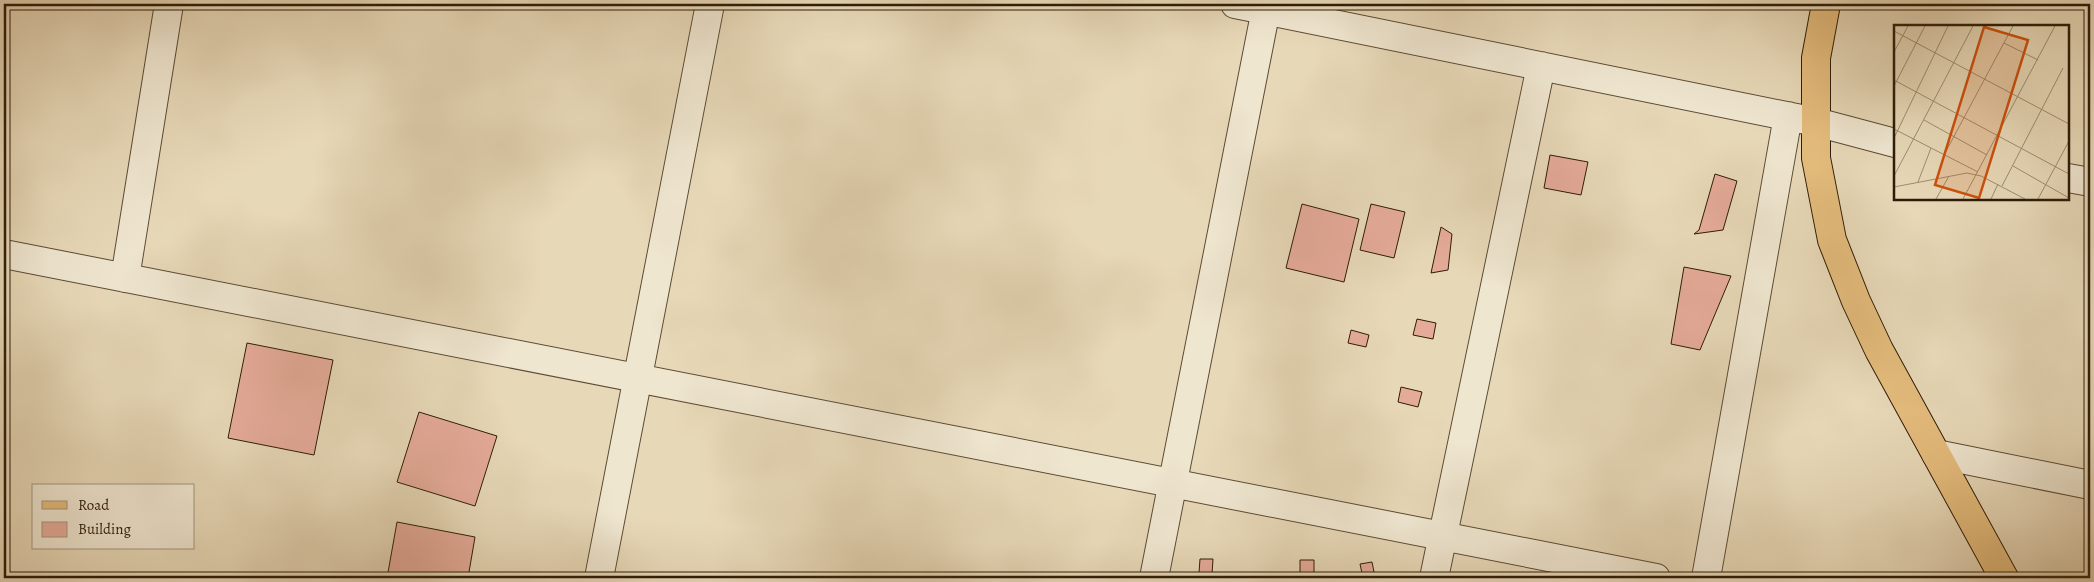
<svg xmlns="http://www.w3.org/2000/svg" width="2094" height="582" font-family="Alegreya,serif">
<rect width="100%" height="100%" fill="#e7d8b7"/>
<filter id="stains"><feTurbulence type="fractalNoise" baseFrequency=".004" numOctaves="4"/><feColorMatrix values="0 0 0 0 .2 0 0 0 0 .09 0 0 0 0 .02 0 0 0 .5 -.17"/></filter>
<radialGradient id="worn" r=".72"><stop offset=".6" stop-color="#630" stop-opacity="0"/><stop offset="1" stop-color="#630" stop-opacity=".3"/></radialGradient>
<!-- building -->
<path fill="#e5ab99" stroke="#2e1c09" d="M1550,155L1588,162L1581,195L1544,188Z
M1715,174L1737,181L1723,230L1694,234L1699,230Z
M1302,204L1359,219L1344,282L1286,268Z
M1371,204L1405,212L1394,258L1360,250Z
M1441,227L1452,234L1448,270L1431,273Z
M1684,267L1731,276L1700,350L1671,344Z
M1417,319L1436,323L1433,339L1413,335Z
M1351,330L1369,335L1366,347L1348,343Z
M247,343L333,360L314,455L228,438Z
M1401,387L1422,392L1418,407L1398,402Z
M419,412L497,436L475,506L397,482Z
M397,522L475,537L468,578H387Z
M1200,559H1213L1212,574L1199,573Z
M1300,560H1314V577L1300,576Z
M1372,562L1375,577L1363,578L1360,564Z"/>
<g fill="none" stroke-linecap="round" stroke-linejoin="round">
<defs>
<path id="minor" d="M1235,4L1816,122L1895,143
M2068,178L2090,182
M4,254L1656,578
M125,278L169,4
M1936,454L2090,485
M599,578L710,4
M1154,578L1267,4
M1434,578L1541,66
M1706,578L1788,116"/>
<path id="major" d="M1826,4L1816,58V158L1832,240L1856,301L1879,350L2004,578"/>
</defs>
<!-- minor casing -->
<use href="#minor" stroke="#5c4b34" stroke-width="30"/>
<!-- major casing -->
<use href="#major" stroke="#2e1c09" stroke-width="30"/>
<!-- minor -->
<use href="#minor" stroke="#efe6d0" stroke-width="28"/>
<!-- major -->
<use href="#major" stroke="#e4bc7c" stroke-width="28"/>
</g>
<!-- overview -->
<g transform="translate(1894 25)">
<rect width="175" height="175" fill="#e7d8b7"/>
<path fill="none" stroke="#9d8d71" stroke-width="1" d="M0,6L175,99M110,18L144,35M0,27L14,1M0,55L175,149M0,61L31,1M30,95L93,130M0,104L84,147M0,113L54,1M50,130L119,1M119,141L175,173M0,151L79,1M24,157L37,123M108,161L169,43M0,162L73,148L87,151L131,174M42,174L55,151M69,174L161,1M97,174L104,159M144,174L175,116"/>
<path fill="#cc500c" fill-opacity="0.15" stroke="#cc500c" stroke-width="2.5" d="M90,2L134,15L85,173L41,160Z"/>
<rect width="175" height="175" fill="none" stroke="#2e1c09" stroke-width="2.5"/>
</g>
<!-- margin -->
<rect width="2094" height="582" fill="none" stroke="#e7d8b7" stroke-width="20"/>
<rect x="5" y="5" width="2084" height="572" fill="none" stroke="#2e1c09" stroke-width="2.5"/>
<rect x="10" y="10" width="2074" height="562" fill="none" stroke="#2e1c09"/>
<!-- legend -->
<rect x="32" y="484" width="162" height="65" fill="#efe6d0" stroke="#a29580"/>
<rect x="42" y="501" width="25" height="8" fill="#e4bc7c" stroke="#a29580"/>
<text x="78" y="510" font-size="15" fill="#2e1c09">Road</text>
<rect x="42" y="522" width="25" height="15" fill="#e5ab99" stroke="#a29580"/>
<text x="78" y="534" font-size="15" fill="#2e1c09">Building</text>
<rect width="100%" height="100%" filter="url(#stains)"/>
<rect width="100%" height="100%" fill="url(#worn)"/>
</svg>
